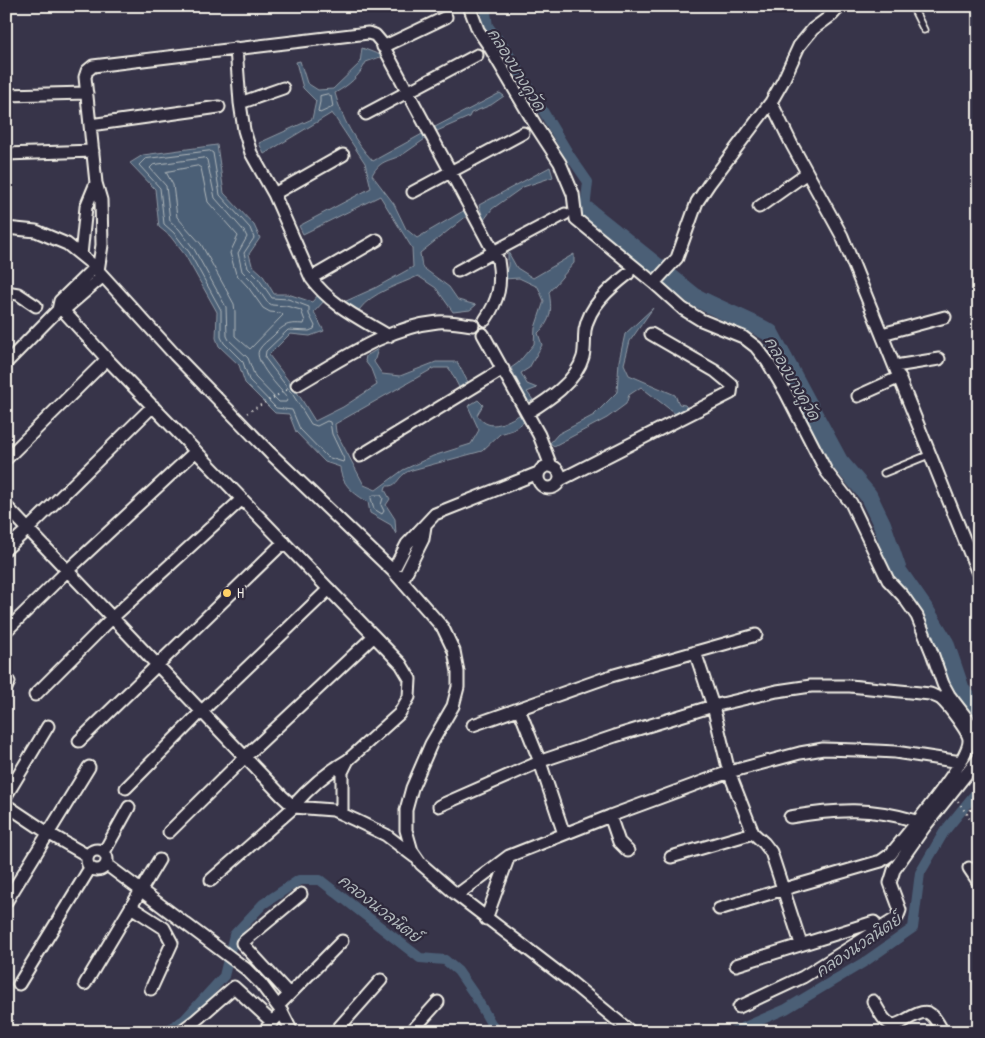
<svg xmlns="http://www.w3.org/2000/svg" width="985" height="1038" font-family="'Patrick Hand','Playpen Sans Thai',sans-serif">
<rect width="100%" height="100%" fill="#373449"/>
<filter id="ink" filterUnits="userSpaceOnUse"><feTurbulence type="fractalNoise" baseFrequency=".02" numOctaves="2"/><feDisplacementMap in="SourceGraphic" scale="10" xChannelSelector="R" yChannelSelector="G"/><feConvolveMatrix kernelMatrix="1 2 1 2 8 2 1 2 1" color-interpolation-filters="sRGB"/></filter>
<g filter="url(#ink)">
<!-- water -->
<path fill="#4b5f76" stroke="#8f99a4" d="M362,48L383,56L366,62C359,77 349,85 335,93C342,119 355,142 373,161L424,133L428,137C420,142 413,148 405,153C391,162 381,158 372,175L394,204L406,229L417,238L465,210L468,215L420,253L422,267L449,287L458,300L476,305L470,310L453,312L436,288L418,276C399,285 372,292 359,310L371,324L325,300L314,312L324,331L310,336L290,334L269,355L297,392L315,421L343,407L377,385L371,369L365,361L366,356L378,349L374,362L382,374L400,376L436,362H457L469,384L461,391L449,368H434L335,424L336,432L364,485L376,490L403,470L433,456L471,444L479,430L468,406L478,400L483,405L477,415C491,435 508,420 525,412L528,419L513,430L500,434L482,451L412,470C409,471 406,472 404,474C397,479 397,487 386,486L385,490L390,499L386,505L395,519L396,534L391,525L370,513L368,502C354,494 341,484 340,467L325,462L296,432L289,414L275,413L245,383L239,365L219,346L216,338L217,312L185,255L170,236L159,227L155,189L130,163L143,155L217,145L224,193L254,225L260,238L249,254L252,265L262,274L274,294H288L312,302L325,287L344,302L375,288L413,267L412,248L380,196L303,234L299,226L371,188L365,163L332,113L264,154L259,143L312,119L316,101L303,88L296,62L300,61L307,83L318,90L333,89L360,63Z
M500,93L504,96L491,105L471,113L469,117L437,131L433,128Z
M550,167L553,177L523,187L492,209L484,220L479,205Z
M508,252L517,268L533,278L574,254V263L549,292C552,309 552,320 538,333L542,345L529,368L521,373L527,384L537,388L527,392L533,400L528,402L511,368L518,363L534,344L535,328L544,301L538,287L519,278L504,279L508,266Z
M653,308L630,341L624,364L629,375L675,395L679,404L685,405L689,410L677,415L641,387L629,395L626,404L607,418L554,446L550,443L558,434L594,415L617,392L619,361L625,334Z"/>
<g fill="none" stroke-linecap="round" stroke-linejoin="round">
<!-- shore -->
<path stroke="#b0b7ba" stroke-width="1" d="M328,94L331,96L333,107L320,113L318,111L320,102V96Z
M210,151L213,153L220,195L250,228L254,238L244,253L248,268L258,278L272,298L288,299L309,307V314L315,326L314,329L309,331L288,330L266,351L265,358L293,395L311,424L317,426L327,421L330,422L332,434L344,459L343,462L327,457L300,429L292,410L276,408L249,380L243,362L224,343L221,337V310L189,252L174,233L164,224L160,188L139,165L145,159Z
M205,158L207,160L215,198L244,231L247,237L238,253L242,271L253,282L267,302L272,305L286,306L301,310L305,321L304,324C287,323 285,324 273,336C269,340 262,344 259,350C253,361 280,389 288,398L286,402H279L255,377L248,358L229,340L227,336L226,307L194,249L179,229L170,221L166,186L150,168L153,165Z
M198,166L201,168L208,202L238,236L230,253L236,274L248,287L263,308L270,312L281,313L283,315L250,349L235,336V312L234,304L201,244L177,217L173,185L166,172Z
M374,495H381L383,498L381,505L384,511L382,514L374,509L371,498Z"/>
<!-- canal -->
<path stroke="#4b5f76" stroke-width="10" d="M485,6L488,26L507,51L570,156L588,182L585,209
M164,1032L184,1020L224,976L234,935L263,904L299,880H320L420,958L445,960L458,971L474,994L496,1032
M733,1032L786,1009L866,961L913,928L920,873L944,832L979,789"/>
<!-- river -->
<path stroke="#4b5f76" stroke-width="18" d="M585,209L695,297C719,310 746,319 770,333L839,461L868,495L882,524L898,571L925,610L945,643L961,690L979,713"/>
<defs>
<path id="lane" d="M912,6L924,30
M884,473L931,454"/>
<path id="street" d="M469,6L478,30L489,46L536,126L560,163L573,194L576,219L654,283L683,309L701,320L743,337L756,347L767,361L786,393L826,471L851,503L888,580L903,596L917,616L932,653L943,684L949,695L979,734
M383,47L446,17
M236,48L240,103L244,130L251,153L274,194L311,278C330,305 361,319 389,336
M6,95L87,93
M771,102L792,145L842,236L979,576
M240,103L283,88
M366,114L477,55
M90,125L219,107
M6,154L93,151
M413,192L523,133
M274,194L343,155
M759,207L807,173
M6,228L36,231L67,244L93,265L175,355L270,453L393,571L443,628L454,651L458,672V687L453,706L431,744L412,788L406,810V830L412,851L421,864L457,895L572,983L631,1032
M81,255L86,207L96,183
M98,271L102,245L101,200L96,183L85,77L87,71L93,66L368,33L375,35L381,42L498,260C502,284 499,300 485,320
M458,271L565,214
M311,278L377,240
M654,283L677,258L697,202L709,184L771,102L783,81L799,46L813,29L832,15L840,6
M6,292L18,294L36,306
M59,306L107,359L401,664L410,679L409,697L399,714L348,760L342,772V814
M58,310L66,308L103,276
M483,334L539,435L551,466
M882,334L945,317
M6,363L58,310L60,301L95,267
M895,366L939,359
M297,385C341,360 387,327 438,322C449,321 462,324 473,325
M858,396L900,377
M527,413C548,400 576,382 583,357C585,349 584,339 585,330C589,306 610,288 628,274
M360,456L503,369
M6,459L107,359
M538 477a11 11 0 1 1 22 0a11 11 0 1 1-22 0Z
M560,480L731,393L732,385L715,371L651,334
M6,506L282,796L294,807L333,810L355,820L386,835L415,857
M6,549L28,529L153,406
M393,571L407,544L435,514L538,473
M402,581L423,539L425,526
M6,631L67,571L196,451
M695,652L713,706L729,772L753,833L764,843L771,852L801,944
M6,688L9,682
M35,695L112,618L242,499
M519,709L540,762L564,834
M473,725L611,676L756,635
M79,741L284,542
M126,788L202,711L329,589
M6,796L48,726
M6,805L48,833L88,856
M293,806C309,788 327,772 348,760
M439,806L544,760L615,736L713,706L777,691L811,686H850L930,694C934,696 938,697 941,699C947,704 969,732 969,740C970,761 906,835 891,854L881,861L784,889L719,909
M610,816L619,842L628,851
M790,817C837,809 871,807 916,821
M169,832L245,757L374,636
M87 860a10 10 0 1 1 20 0a10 10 0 1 1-20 0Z
M104,852L129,807
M671,857L753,833
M107,865L246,969L261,984L282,1012L292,1032
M969,868L979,883
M211,880L294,807
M457,895L509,856L610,816L729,772L800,753L823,749L857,750L895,752L961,762
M6,902L89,767
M131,907L164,928L172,943L151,989
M486,919L509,856
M736,965L874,922
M19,984L90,868
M85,984L159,860
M289,994L242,943L301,894
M873,1001C878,1008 883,1023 893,1025C896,1025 900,1023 904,1021C927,1008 930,1008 943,1032
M278,1006L342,941
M739,1007L803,977L897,918L900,910L890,883L894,870L925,826L979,758
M180,1032L196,1020L234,987L272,1022
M263,1032L277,1017
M335,1032L381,980
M411,1032L438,1002"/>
</defs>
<!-- lane casing -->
<use href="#lane" stroke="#f4f1e8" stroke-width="9"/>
<!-- street casing -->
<use href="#street" stroke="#f4f1e8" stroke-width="15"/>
<!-- path -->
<path stroke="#f4f1e8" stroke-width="2" stroke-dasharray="1 4" stroke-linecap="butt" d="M247,413L288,389
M958,801L979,833
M967,814L979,800"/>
<!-- lane -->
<use href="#lane" stroke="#2f2a3d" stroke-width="5.5"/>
<!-- street -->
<use href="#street" stroke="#2f2a3d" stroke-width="11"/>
</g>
</g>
<!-- markers -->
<circle fill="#ffd166" stroke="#2f2a3d" stroke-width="2" cx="227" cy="593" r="5"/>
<g text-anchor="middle" stroke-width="4.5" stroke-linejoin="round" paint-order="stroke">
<!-- poi labels -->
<g font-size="15" fill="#f4f1e8" stroke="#2f2a3d" text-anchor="start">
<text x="237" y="598">H</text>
</g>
<!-- water labels -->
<g font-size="16" font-style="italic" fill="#b0b7ba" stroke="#2f2a3d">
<text transform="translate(517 69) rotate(58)" y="6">คลองบางคูวัด</text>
<text transform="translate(793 378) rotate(60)" y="6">คลองบางคูวัด</text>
<text transform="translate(380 908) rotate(38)" y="6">คลองนวลนิตย์</text>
<text transform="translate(858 945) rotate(-34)" y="6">คลองนวลนิตย์</text>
</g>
</g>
<!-- margin -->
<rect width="985" height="1038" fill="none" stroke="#2f2a3d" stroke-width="25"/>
<rect x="12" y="12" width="960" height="1013" fill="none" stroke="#f4f1e8" stroke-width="2" filter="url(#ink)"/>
</svg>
